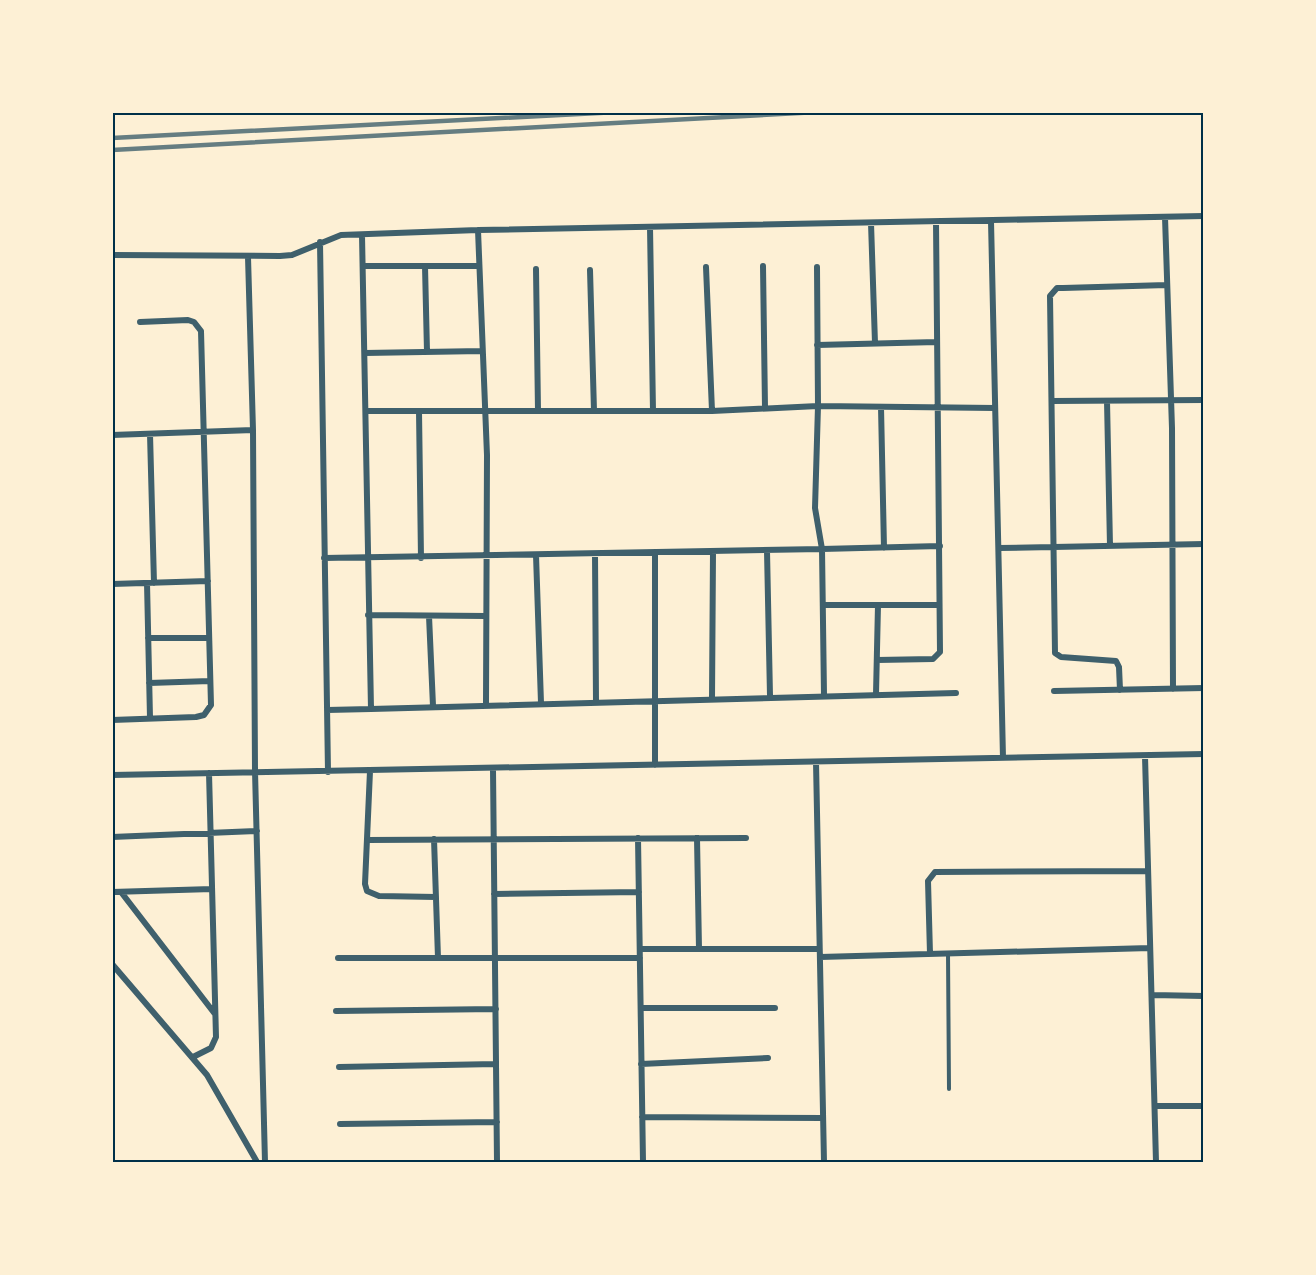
<svg xmlns="http://www.w3.org/2000/svg" width="1316" height="1275" font-family="'Asap Condensed',sans-serif">
<rect width="100%" height="100%" fill="#fdf0d5"/>
<g fill="none" stroke-linecap="round" stroke-linejoin="round">
<!-- service -->
<path stroke="#3f606c" stroke-width="4" d="M948,953L949,1089"/>
<!-- minor -->
<path stroke="#3f606c" stroke-width="6" d="M1165,217L1172,428L1173,689
M991,221L1003,758
M871,223L875,343
M650,227L653,411
M478,230L487,455L486,705
M362,235L371,709L956,693
M320,242L328,772
M112,255L280,256L292,255L341,235L478,230L1204,216
M248,257L253,430L255,771L265,1162
M363,266H479
M425,266L427,352
M763,266L765,408
M706,267L712,411
M536,269L538,411
M590,270L594,411
M817,345L937,342
M365,353L482,351
M1052,401L1204,400
M1107,401L1110,546
M881,407L884,548
M366,411H712L818,406L817,267
M419,411L421,558
M150,434L154,583
M112,435L253,430
M999,548L1204,544
M767,551L770,696
M595,554L596,702
M536,555L541,703
M324,558L822,549L815,508L818,406L995,408
M147,583L150,718
M112,584L208,581
M823,605H939
M368,615L486,616
M429,616L433,706
M148,638H209
M877,660L933,659L940,652L936,222
M149,683L210,681
M1120,690L1119,667L1116,661L1061,657L1055,653L1050,296L1057,288H1063L1167,285
M1054,691L1204,688
M876,694L878,605
M824,695L822,549L940,546
M712,699L713,552
M327,710L371,709
M112,720L196,717L204,715L211,705L201,331L194,322L188,320L140,322
M1145,756L1156,1162
M816,762L824,1162
M655,765V554
M493,769L497,1162
M370,771L365,884L367,891L379,896L436,897
M112,775L1204,754
M112,837L257,831
M638,838L643,1162
M697,838L699,949
M434,839L438,958
M367,840L746,838
M112,892L212,889
M121,892L215,1014
M494,894L639,892
M640,949H819
M930,954L928,881L935,872L1148,871
M820,957L1150,948
M338,958H640
M112,964L207,1075L257,1162
M1152,995L1204,996
M641,1008H775
M336,1011L496,1009
M193,1057L211,1048L216,1037L209,773
M641,1064L768,1058
M339,1067L496,1064
M1155,1106H1204
M642,1117L823,1118
M340,1124L497,1122"/>
<!-- rail -->
<path stroke="#657d81" stroke-width="4.5" d="M112,138L618,112
M112,150L818,112"/>
</g>
<!-- border -->
<rect width="1316" height="1275" fill="none" stroke="#fdf0d5" stroke-width="228"/>
<rect x="114" y="114" width="1088" height="1047" fill="none" stroke="#003049" stroke-width="2"/>
</svg>
